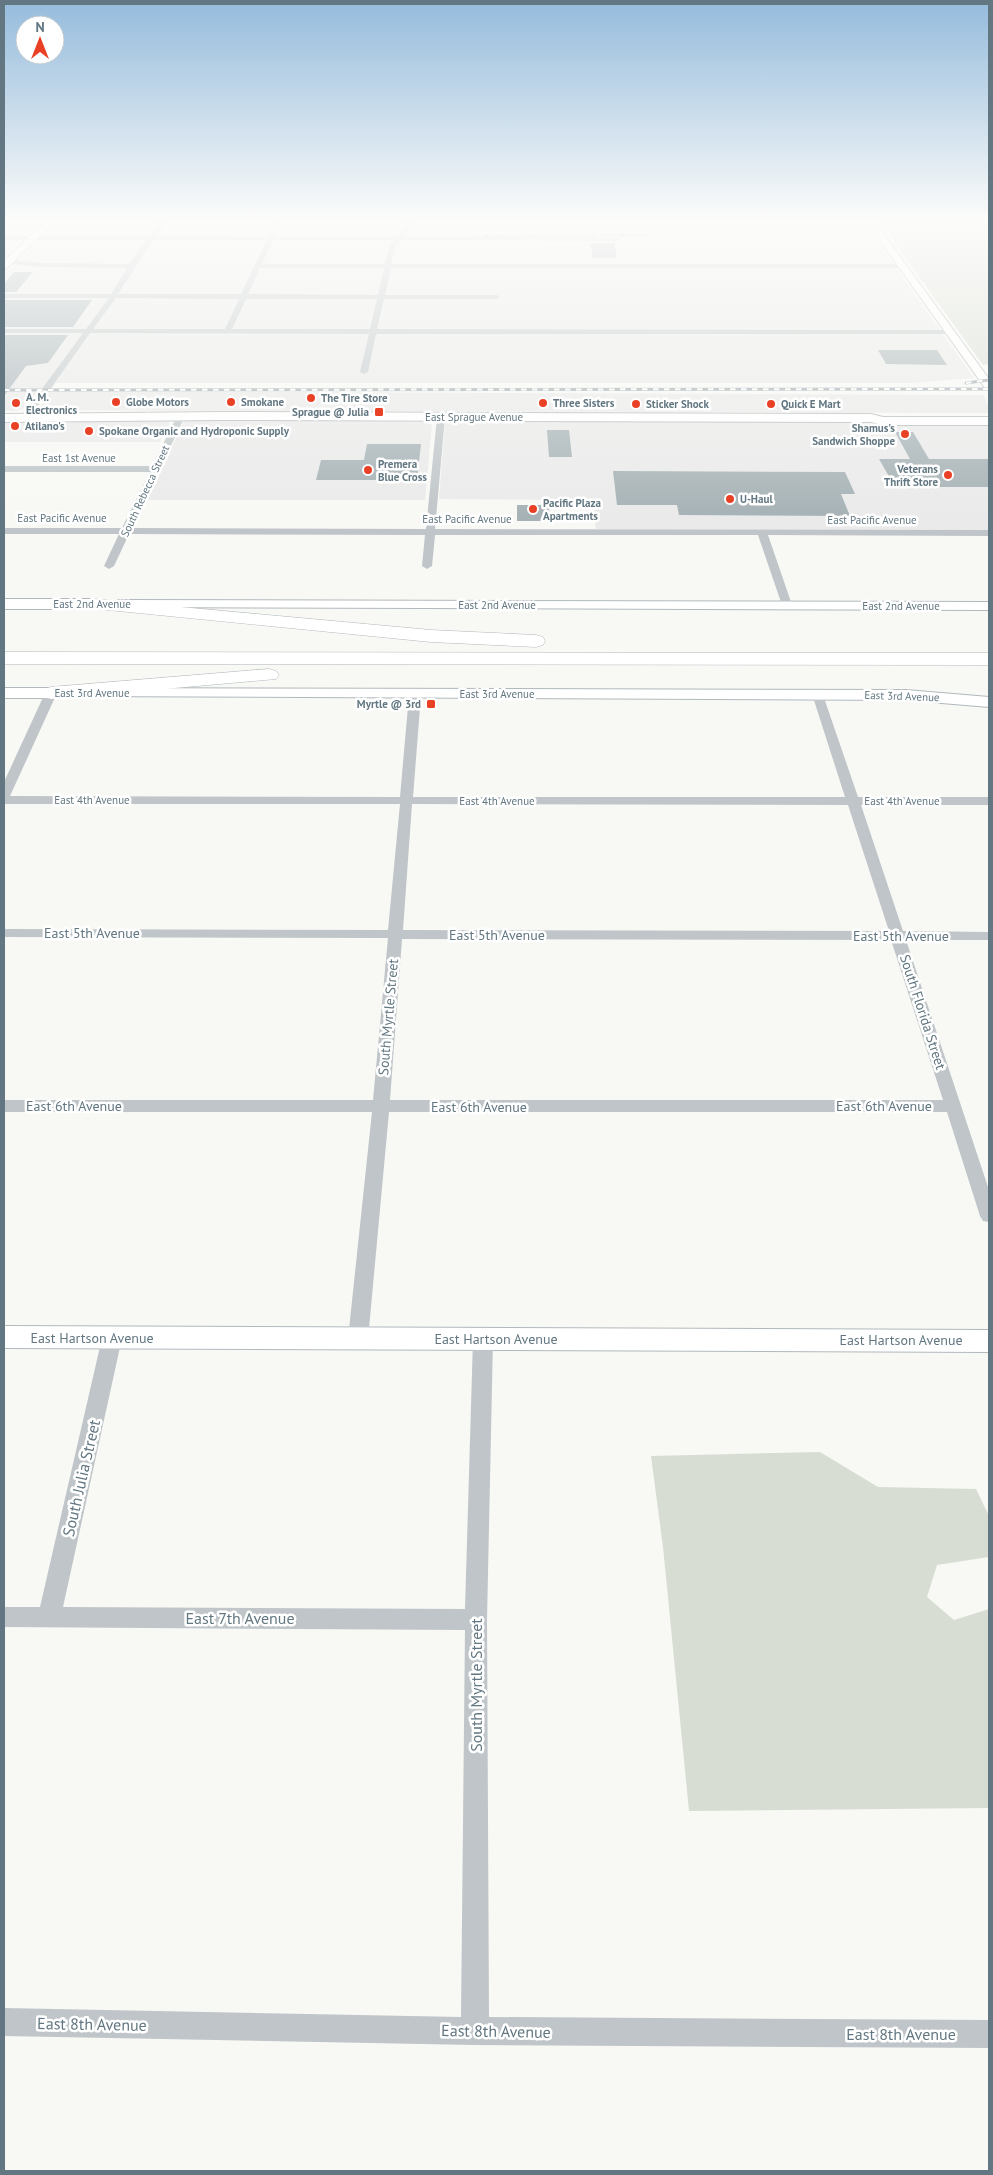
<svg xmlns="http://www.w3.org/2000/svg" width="993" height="2175" font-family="'PT Sans',sans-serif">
<rect width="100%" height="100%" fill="#f8f8f5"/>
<!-- built -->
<path fill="#e9eae9" d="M4,218H40L4,257Z
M58,218H861L974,378L911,383H56L52,389H4V275Z
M4,391H38L25,408L15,411H4Z
M50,391L983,395L989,406V413L38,410Z
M4,420H163L170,423L160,442H4Z
M188,420L430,422L432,423L425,500H147L183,423Z
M448,421L989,423V530L596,529L592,500L439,499L445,423Z"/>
<!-- green -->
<path fill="#d8ddd4" d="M875,218H989V364L983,365L894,242C894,231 881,226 875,218Z
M820,1452L878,1487L976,1489L989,1516V1557L937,1565L927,1597L954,1620L989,1609V1808L689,1811L663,1547L651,1456Z"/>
<!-- building -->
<path fill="#a5b1b5" d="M590,243H614L617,258H593Z
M14,272H33L16,292H4V284Z
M4,300H92L73,327H4Z
M4,335H68L48,363L26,366L4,396Z
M878,350H937L947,365L886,364Z
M547,430H569L572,457H549Z
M895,432H913L929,459H989V487H937L934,480H891L879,459H910Z
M367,444H421L417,480H316L321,460H364Z
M613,471L845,472L855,494H841L850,516L679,515L677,505H617Z
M517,505H549L550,521H517Z"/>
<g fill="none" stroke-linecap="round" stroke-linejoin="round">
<defs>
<path id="secondary" d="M864,218H872L989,379V389L985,388Z
M118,600L989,602V610L113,607L111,604Z
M82,688L906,690L989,697V707L906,700L76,696L74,693Z
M4,1326L989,1330V1352L4,1348Z"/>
<path id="primary" d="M49,218H58L7,268L4,269V261Z
M221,412L871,414L883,417H989V425H883L871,422L221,420L4,422V414Z
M4,599H94L102,604L94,609H4Z
M4,688H51L57,689L60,693L57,697L51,698H4Z"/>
<path id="highway" d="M94,599L431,630L536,635L543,637L545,641L543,645L536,647L431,642L88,608L85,604L88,600Z
M4,652L989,653V665L4,664Z
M269,669L276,671L279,675L276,679L51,699L44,697L41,693L44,689L51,687Z"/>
</defs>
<!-- secondary casing -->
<use href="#secondary" stroke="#b1b9bd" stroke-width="2"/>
<!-- primary casing -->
<use href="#primary" stroke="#b2b9bc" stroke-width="2"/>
<!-- highway casing -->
<use href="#highway" stroke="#b2b8bb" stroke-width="1"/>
<!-- street -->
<path fill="#bfc5c8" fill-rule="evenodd" d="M163,218H169L156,236L268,237L277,218H283L274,237H397L403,230L406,218H412L409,230L404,237H617L620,239L617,241L401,240L395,247L391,264H903L906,266L903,268H391L385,295H497L500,297L497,299H384L377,329L950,330L954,332L950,334H376L368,372L364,374L360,372L369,334L90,333L31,416H25V412L83,333H4V329H86L109,298H4V294H111L127,268L42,267L4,263V259L42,263L129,264L147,240H4V236H149ZM153,240H267L241,294H118ZM273,240H394L389,247L385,264H262ZM260,268H384L378,295L248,294ZM116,298L239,299L225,329H93ZM246,299H377L370,329H232Z
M181,414L185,416L132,528L426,529L437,417L441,415L445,417L435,529L989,530V536L768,535L792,605L787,608L782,605L758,535H435L432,566L427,569L422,566L425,535L129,534L114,566L109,569L104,566L119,534H4V528H122L150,472H4V466H152L177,416Z
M51,690L57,693L10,796L400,797L409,695L415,692L421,695L413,797H845L812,694L814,692H822L858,797H989V805H861L903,931L989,932V940H906L989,1190V1222L983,1221L980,1216L947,1112H389L368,1339L365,1344L358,1347L351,1344L348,1339L372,1112H4V1100H373L388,938L4,937V929L388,930L400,804H4V782L45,693ZM412,804L848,805L889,931L403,930ZM402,939L891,940L943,1100H390Z
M112,1330L119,1333L122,1338L63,1607L465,1609L473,1339L476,1334L483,1331L490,1334L493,1339L487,1620L489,2017L989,2020V2048L475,2045L4,2036V2008L461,2017L465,1630L4,1627V1607H40L102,1338L105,1333Z"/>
<!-- secondary -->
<use href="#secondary" fill="#fff" fill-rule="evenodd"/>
<!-- primary -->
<use href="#primary" fill="#fff" fill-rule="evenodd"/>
<!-- highway -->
<use href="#highway" fill="#fff" fill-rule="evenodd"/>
<defs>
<path id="rail-far1" d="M479,236L645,235"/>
<path id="rail" d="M966,383L989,380
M4,390L989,389"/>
</defs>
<!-- rail-far1 casing -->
<use href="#rail-far1" stroke="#a0a9ae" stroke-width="2"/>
<!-- rail casing -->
<use href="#rail" stroke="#a0a9ae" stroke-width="3"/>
<!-- rail-far1 -->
<use href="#rail-far1" stroke="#fff" stroke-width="1" stroke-dasharray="4.5" stroke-linecap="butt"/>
<!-- rail -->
<use href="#rail" stroke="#fff" stroke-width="2" stroke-dasharray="5.5" stroke-linecap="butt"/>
</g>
<!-- sky -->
<linearGradient id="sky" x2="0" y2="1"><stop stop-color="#95bbdc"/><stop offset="0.42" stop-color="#fcfcfa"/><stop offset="1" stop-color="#fcfcfa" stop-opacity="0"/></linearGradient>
<rect width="993" height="522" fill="url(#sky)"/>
<!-- markers -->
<g fill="#e94125" stroke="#fff" stroke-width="2">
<circle cx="311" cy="398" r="5"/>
<circle cx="116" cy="402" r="5"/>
<circle cx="231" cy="402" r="5"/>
<circle cx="16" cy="403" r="5"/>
<circle cx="543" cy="403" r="5"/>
<circle cx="636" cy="404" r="5"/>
<circle cx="771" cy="404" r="5"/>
<rect x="374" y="407" width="10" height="10" rx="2.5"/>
<circle cx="15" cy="426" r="5"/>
<circle cx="89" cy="431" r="5"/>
<circle cx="905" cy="434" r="5"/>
<circle cx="368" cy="470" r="5"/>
<circle cx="948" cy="475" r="5"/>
<circle cx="730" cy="499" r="5"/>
<circle cx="533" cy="509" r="5"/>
<rect x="426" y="699" width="10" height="10" rx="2.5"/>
</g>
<g text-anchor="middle" stroke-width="5" stroke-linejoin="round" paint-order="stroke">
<!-- far-poi labels -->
<g font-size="11" font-weight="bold" fill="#627781" stroke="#fff" text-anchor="start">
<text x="26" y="401">A. M.<tspan x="26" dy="13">Electronics</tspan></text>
<text x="321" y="402">The Tire Store</text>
<text x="126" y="406">Globe Motors</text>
<text x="241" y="406">Smokane</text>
<text x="553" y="407">Three Sisters</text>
<text x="646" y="408">Sticker Shock</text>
<text x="781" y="408">Quick E Mart</text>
<text x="369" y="416" text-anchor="end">Sprague @ Julia</text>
<text x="25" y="430">Atilano's</text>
<text x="895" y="432" text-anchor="end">Shamus's<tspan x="895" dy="13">Sandwich Shoppe</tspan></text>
<text x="99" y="435">Spokane Organic and Hydroponic Supply</text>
<text x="378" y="468">Premera<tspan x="378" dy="13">Blue Cross</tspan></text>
<text x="938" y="473" text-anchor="end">Veterans<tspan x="938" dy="13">Thrift Store</tspan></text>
<text x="740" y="503">U-Haul</text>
<text x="543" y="507">Pacific Plaza<tspan x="543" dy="13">Apartments</tspan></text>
<text x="421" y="708" text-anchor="end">Myrtle @ 3rd</text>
</g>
<!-- far-street labels -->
<g font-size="11" fill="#627781" stroke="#fff">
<text x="474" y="421">East Sprague Avenue</text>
<text x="79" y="462">East 1st Avenue</text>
<text transform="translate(145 491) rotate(-65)" y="4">South Rebecca Street</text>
<text x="62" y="522">East Pacific Avenue</text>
<text x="467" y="523">East Pacific Avenue</text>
<text x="872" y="524">East Pacific Avenue</text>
<text x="92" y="608">East 2nd Avenue</text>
<text x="497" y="609">East 2nd Avenue</text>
<text x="901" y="610">East 2nd Avenue</text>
<text x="92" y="697">East 3rd Avenue</text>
<text x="497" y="698">East 3rd Avenue</text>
<text transform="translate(902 696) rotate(2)" y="4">East 3rd Avenue</text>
<text x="92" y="804">East 4th Avenue</text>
<text x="497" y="805">East 4th Avenue</text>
<text x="902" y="805">East 4th Avenue</text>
</g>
<!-- street labels -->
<g font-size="14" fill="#627781" stroke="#fff">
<text x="92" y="938">East 5th Avenue</text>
<text x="497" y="940">East 5th Avenue</text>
<text x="901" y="941">East 5th Avenue</text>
<text transform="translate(923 1012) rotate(72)" y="5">South Florida Street</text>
<text transform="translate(388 1017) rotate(-85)" y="5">South Myrtle Street</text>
<text x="74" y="1111">East 6th Avenue</text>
<text x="884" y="1111">East 6th Avenue</text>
<text x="479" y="1112">East 6th Avenue</text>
<text x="92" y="1343">East Hartson Avenue</text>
<text x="496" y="1344">East Hartson Avenue</text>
<text x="901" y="1345">East Hartson Avenue</text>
</g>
<!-- near-street labels -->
<g font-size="16" fill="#627781" stroke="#fff">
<text transform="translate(81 1478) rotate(-77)" y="6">South Julia Street</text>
<text x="240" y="1624">East 7th Avenue</text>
<text transform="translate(476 1685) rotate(-90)" y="6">South Myrtle Street</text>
<text transform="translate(92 2024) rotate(1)" y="6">East 8th Avenue</text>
<text transform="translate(496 2031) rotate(1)" y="6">East 8th Avenue</text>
<text x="901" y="2040">East 8th Avenue</text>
</g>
</g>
<!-- border -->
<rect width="993" height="2175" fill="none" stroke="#627781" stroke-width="10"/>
<!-- north arrow -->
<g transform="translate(40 40)"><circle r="24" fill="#ffffff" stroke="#c0c9cd"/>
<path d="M0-4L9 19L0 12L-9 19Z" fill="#e94125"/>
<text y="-8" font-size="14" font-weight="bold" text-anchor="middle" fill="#627781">N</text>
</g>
</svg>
